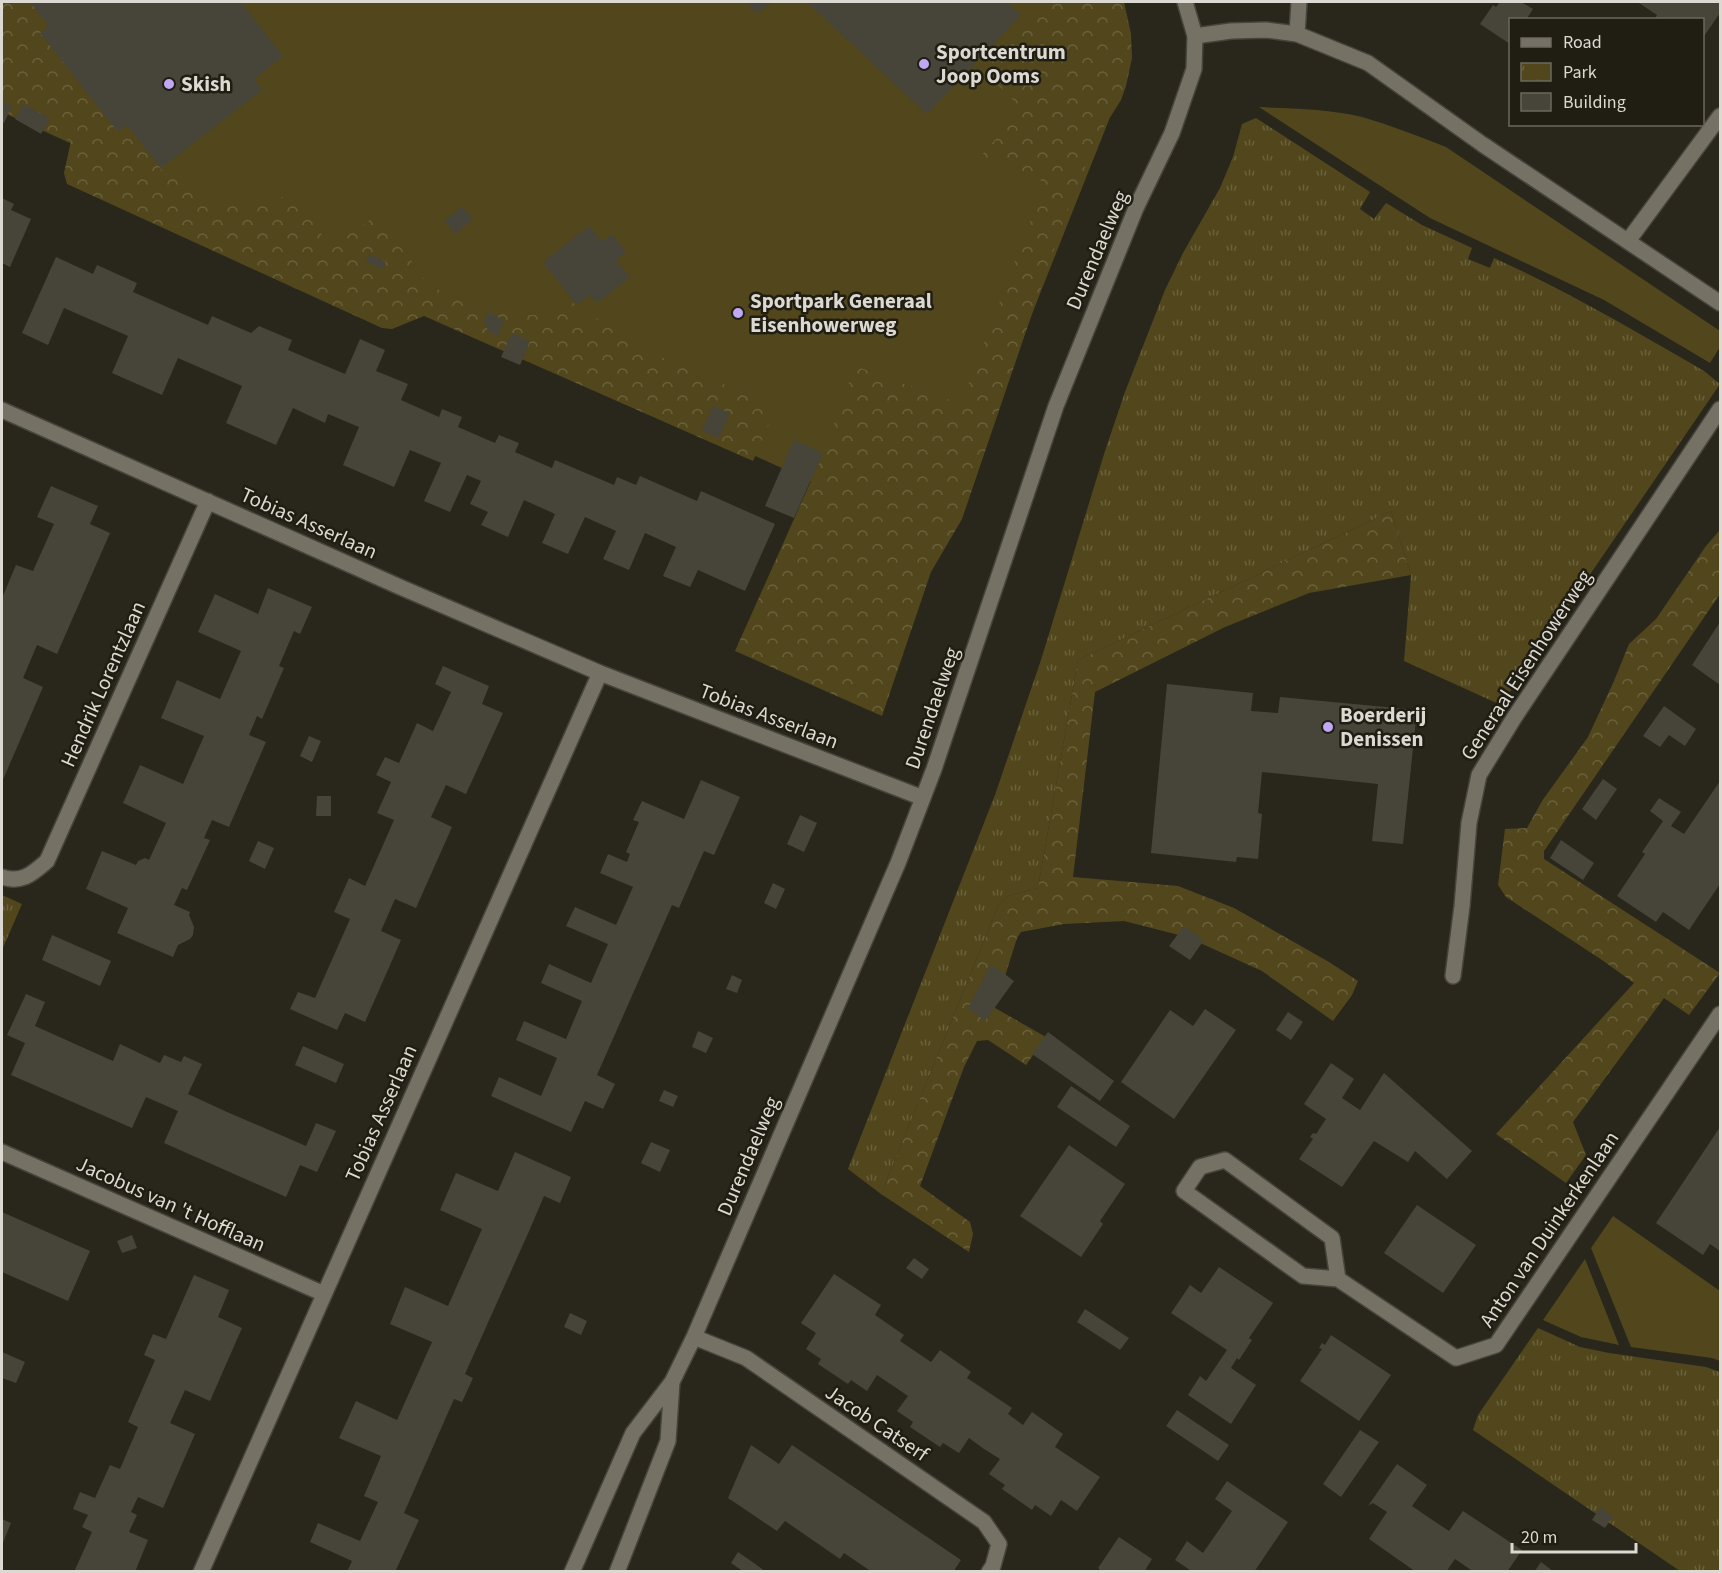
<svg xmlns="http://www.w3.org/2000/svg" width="1722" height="1573" font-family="'Source Sans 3',sans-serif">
<defs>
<pattern id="forest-crowns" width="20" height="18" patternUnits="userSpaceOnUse" patternTransform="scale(1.5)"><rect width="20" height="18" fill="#52471c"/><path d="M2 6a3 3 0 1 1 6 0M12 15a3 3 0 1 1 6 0" fill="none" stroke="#6a613c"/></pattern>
<pattern id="park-tufts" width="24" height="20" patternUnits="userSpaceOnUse" patternTransform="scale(1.5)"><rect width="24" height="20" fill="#52471c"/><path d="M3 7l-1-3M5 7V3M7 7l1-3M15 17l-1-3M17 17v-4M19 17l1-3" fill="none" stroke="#6a613c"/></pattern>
</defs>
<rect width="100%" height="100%" fill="#29271c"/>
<!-- grass -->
<path fill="#52471c" d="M2,2H1115L1128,72L999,397L946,543L2,112Z
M1259,107C1293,109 1329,109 1362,117C1390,125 1418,136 1446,147L1720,331V347L1710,363L1604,300L1430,218Z
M1613,1216L1720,1291V1361L1712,1358L1631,1347L1591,1248Z
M1585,1259L1619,1345L1581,1337L1543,1320Z"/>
<!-- forest -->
<path fill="url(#forest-crowns)" d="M2,2H31L168,178L176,173C185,180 195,191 205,197C233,213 265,203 292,194L331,247L380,213L428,286L508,315H534L572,301L589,324L605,313L627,342L776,407L753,461L424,316L392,329L382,328L67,184L64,173L71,141L2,111Z
M1040,2H1124L1131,34L1132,58L1126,86L1121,100L1102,130L1090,155L1064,220L962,519L931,572L882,716L735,651L824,452L855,366L961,404L1045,182L980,157L1022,109L980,67Z
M1391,511L1411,575L1309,593L1225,627L1095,692L1073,877L1178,886L1234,908L1329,962L1358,981L1352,995L1333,1021L1262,971L1187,937L1124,921L1064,924L1021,932L1017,938L995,1008L1046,1037L1026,1065L988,1040L977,1041L964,1067L920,1186L970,1222L973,1234L969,1252L881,1194L999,904L1008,896L1038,888L1078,660Z
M1720,530V594L1544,851V859L1720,973L1689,1015L1664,998L1573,1122L1586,1155L1566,1183L1496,1134L1634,983L1602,960L1506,897L1498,885L1505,829L1527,828L1542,801L1588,737L1614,681L1629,644L1656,619L1706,546Z"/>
<!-- park -->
<path fill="url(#park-tufts)" d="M1256,118L1370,192L1360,209L1374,219L1386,203L1422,225L1472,248L1468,259L1490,268L1494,258C1567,291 1635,331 1704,371L1720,384L1501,705L1404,661L1411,575L1391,511L1078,660L1038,888L1008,896L999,904L881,1194L848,1169L995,795L1041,660L1105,451L1125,392L1165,290L1183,253L1220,188L1233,157L1242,124Z
M2,895L22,904L2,950Z
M1538,1328L1580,1347L1609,1353L1706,1367L1720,1372V1571H1680L1473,1430L1478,1415Z"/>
<!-- building -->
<path fill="#474439" d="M30,2H241L283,56L254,79L262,90L161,168L127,125L118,132L40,33L49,26Z
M747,2H773L756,14Z
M807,2H1007L1021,15L927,114Z
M1500,2H1521L1533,9L1526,20H1510V44L1480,24L1493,5L1496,7Z
M1640,2H1720V13L1702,39V20H1654L1657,15L1639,3Z
M2,101L12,106L4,123L2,122Z
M23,104L50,118L41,134L15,119Z
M2,198L14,204L11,210L31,219L10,267L2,263Z
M462,207L473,219L455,234L444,221Z
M589,226L602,242L612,234L626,252L616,260L630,277L597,303L590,295L577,305L543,262Z
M370,254L386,262L382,269L366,262Z
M56,257L93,274L97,265L137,283L133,292L208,325L212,316L251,333L259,326L292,340L288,350L345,374L360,339L385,350L376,371L408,384L401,400L439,417L442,409L462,417L458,427L495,443L499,435L519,443L515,452L552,468L555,460L614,485L617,477L636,485L640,476L697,501L701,491L775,524L745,591L698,570L690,587L663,576L692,511L676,547L645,533L629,570L603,559L616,531L585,517L568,554L542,543L555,514L524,500L508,537L481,525L488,512L470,504L481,481L467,475L450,512L424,501L441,463L410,450L394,487L343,465L359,427L328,414L325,423L293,408L276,445L226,423L242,386L178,358L162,395L112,373L128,336L64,308L48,345L22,333Z
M488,312L504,320L498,336L488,331L484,321Z
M512,333L530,341L520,365L501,357Z
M713,406L730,413L719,438L702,431Z
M794,440L823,453L794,518L765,506Z
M51,486L98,506L90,524L110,533L57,654L37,645L23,678L43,687L2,782V598L16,565L33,571L54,524L37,517Z
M268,588L312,607L300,634L294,631L279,666L284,668L262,719L257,716L249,735L266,742L229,827L212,820L204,838L210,840L187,890L182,888L174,905L190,912L189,915L194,927L193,935L190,939L178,945L173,957L117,933L128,908L86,889L102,851L136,865L138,861L145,858L149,860L166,823L123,803L140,765L183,784L204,736L161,718L177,680L220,699L241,651L198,632L215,594L258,614Z
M1720,622V685L1692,665Z
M443,666L489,686L482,704L503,713L466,794L446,785L431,817L452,827L416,908L395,899L381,931L401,940L365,1022L345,1013L337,1030L290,1009L298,992L315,998L350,919L334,912L349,878L365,886L394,820L377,813L391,782L376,775L385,757L399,763L417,723L433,731L451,692L435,684Z
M1167,684L1253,693L1251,711L1278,713L1280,697L1417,710L1403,844L1372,841L1378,784L1262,772L1258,813L1262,814L1258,859L1237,857L1236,862L1151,853Z
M1664,706L1696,729L1685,746L1669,735L1660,747L1643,736Z
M309,736L321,741L312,762L300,756Z
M1603,779L1617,789L1596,820L1582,809Z
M701,780L740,797L714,855L704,851L679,908L672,905L597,1075L615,1084L603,1109L585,1101L571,1132L491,1096L499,1077L541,1096L557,1058L516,1040L524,1021L566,1039L582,1001L541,983L549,964L591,983L608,944L566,926L575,907L616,925L633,887L600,873L608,854L627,862L630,854L626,852L639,822L633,820L642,801L684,819Z
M1720,781V884L1689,930L1663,912L1656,922L1617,896L1645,854L1642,852L1663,821L1650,811L1659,798L1681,812L1671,826L1684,834Z
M317,796H331V816H316Z
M800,815L817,823L804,852L787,844Z
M1561,840L1594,863L1583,880L1550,858Z
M258,841L274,848L265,869L249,861Z
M773,883L785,889L776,909L764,903Z
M1184,926L1204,940L1190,960L1169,946Z
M52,935L111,961L100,986L42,960Z
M991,964L1014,981L985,1021L968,1008Z
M732,975L742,980L737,993L726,989Z
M26,994L45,1002L35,1026L113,1061L120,1044L160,1063L164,1055L181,1062L184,1056L202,1064L188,1094L227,1112L306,1146L316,1123L336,1131L317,1172L300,1165L286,1197L164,1143L178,1111L146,1097L132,1128L11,1075L25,1043L7,1035Z
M1205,1009L1236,1030L1174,1119L1121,1082L1170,1010L1193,1026Z
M1288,1012L1303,1022L1291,1040L1276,1030Z
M698,1031L713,1038L706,1053L692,1047Z
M1048,1032L1114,1081L1100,1101L1032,1054Z
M303,1046L344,1064L336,1083L295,1065Z
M1331,1063L1354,1079L1342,1098L1360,1110L1384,1073L1472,1151L1447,1179L1415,1151L1408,1162L1374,1141L1342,1187L1299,1159L1313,1139L1310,1137L1313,1133L1316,1134L1326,1119L1304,1104Z
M1071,1086L1130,1126L1116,1147L1057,1107Z
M664,1090L678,1096L673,1107L659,1101Z
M1720,1127V1251L1710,1244L1703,1255L1656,1223Z
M651,1142L670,1150L660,1172L641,1163Z
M1069,1145L1125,1184L1100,1221L1103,1224L1081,1257L1020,1216Z
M515,1152L571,1177L560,1203L544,1196L530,1229L465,1374L473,1378L462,1402L454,1399L404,1513L419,1520L395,1572H347L352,1561L310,1542L318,1523L360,1541L378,1502L364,1496L381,1456L339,1438L356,1401L397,1420L432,1342L390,1324L405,1287L448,1306L482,1229L440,1210L456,1173L498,1191Z
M1417,1205L1476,1245L1443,1293L1384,1253Z
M2,1212L90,1251L68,1301L2,1272Z
M132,1235L137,1248L122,1253L117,1241Z
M914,1258L929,1269L922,1279L906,1268Z
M1219,1267L1273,1303L1249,1338L1252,1340L1239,1360L1237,1358L1231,1368L1256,1385L1231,1424L1188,1395L1200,1376L1206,1381L1227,1350L1171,1313L1190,1285L1201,1293Z
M834,1274L881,1305L875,1315L904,1335L900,1341L931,1362L940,1350L971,1372L967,1378L1012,1408L1008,1414L1023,1425L1032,1412L1063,1434L1055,1447L1100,1477L1077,1511L1061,1500L1051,1516L1035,1505L1032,1510L1002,1489L1005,1485L989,1474L1000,1459L984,1449L969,1438L959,1453L943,1443L940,1447L910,1427L913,1422L897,1411L908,1396L877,1375L867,1391L851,1380L848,1384L818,1364L821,1359L806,1349L816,1333L801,1323Z
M194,1275L229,1290L218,1317L242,1328L210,1401L185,1390L170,1423L195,1434L163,1508L138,1497L131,1512L137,1515L129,1532L148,1540L135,1572H74L92,1532L82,1527L88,1515L73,1509L80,1492L95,1498L110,1465L120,1469L138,1427L128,1422L155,1360L144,1355L153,1334L166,1339Z
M1085,1309L1129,1338L1120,1350L1077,1322Z
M570,1313L587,1321L581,1335L564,1327Z
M1331,1335L1391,1375L1359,1421L1300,1381L1322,1349L1319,1348L1322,1343L1325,1345Z
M2,1352L25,1362L16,1383L2,1378Z
M1177,1410L1229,1445L1218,1461L1166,1426Z
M1360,1430L1379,1442L1341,1497L1323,1484Z
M751,1445L779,1464L792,1445L961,1560L953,1572H872L844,1553L840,1559L785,1521L777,1531L728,1498Z
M1397,1464L1427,1485L1412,1506L1431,1519L1449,1531L1463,1511L1522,1550L1507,1572H1474L1455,1559L1446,1572H1416L1369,1539L1387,1512L1373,1503L1368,1506Z
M1227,1481L1288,1522L1254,1572H1193L1175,1560L1187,1541L1203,1553L1232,1511L1215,1499Z
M1600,1507L1613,1516L1605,1528L1592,1520Z
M2,1519L11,1523L2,1545Z
M1119,1537L1152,1559L1144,1572H1102L1098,1568Z
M738,1552L754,1563L766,1572H744L731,1563Z
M1541,1562L1554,1572H1534Z"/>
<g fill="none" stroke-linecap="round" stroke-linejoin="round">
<defs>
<path id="lane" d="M1453,976L1462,906L1469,823L1479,775L1514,718L1720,409"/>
<path id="street" d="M1297,34L1299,2
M1628,241L1720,116
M2,410L400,587L600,673L923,798
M2,877C22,884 33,873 47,861L208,501
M2,1152L324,1294
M1338,1279L1332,1238L1225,1160L1200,1167L1184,1191L1303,1276L1338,1279L1456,1358L1496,1345L1720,1014
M694,1337L746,1358L984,1522L999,1544L993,1566L989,1572
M201,1572L600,673
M572,1572L633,1433L672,1382L694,1337L898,863L934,769L1056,406L1136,208L1172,133L1194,69L1195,36
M617,1572L668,1441L672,1382"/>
<path id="secondary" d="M1185,2L1195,36L1231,31L1266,30L1297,34L1368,63L1482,144L1720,303"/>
</defs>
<!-- lane casing -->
<use href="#lane" stroke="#46443b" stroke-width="18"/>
<!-- street casing -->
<use href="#street" stroke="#46443b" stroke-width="18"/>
<!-- secondary casing -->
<use href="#secondary" stroke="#46443b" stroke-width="18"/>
<!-- lane -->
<use href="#lane" stroke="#757265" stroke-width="15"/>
<!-- street -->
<use href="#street" stroke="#757265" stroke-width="15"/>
<!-- secondary -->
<use href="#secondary" stroke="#757265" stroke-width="15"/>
</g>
<!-- markers -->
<g fill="#c0a8f4" stroke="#201d13" stroke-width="2">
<circle cx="924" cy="64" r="6"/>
<circle cx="169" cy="84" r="6"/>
<circle cx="738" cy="313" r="6"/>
<circle cx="1328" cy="727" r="6"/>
</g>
<g text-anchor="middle" stroke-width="5" stroke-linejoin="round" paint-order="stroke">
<!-- poi labels -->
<g font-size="21" font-weight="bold" fill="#dbd9d2" stroke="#201d13" text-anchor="start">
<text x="936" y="59">Sportcentrum<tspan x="936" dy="24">Joop Ooms</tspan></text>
<text x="181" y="91">Skish</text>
<text x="750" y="308">Sportpark Generaal<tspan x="750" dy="24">Eisenhowerweg</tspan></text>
<text x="1340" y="722">Boerderij<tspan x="1340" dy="24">Denissen</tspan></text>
</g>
<!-- street labels -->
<g font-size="21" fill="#dbd9d2" stroke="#201d13">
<text transform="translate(1097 250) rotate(-67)" y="7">Durendaelweg</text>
<text transform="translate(309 523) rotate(24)" y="7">Tobias Asserlaan</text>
<text transform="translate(1526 665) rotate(-57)" y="7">Generaal Eisenhowerweg</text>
<text transform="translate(103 684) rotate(-66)" y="7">Hendrik Lorentzlaan</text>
<text transform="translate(932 708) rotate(-71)" y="7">Durendaelweg</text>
<text transform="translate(769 716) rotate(21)" y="7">Tobias Asserlaan</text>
<text transform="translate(381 1113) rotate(-66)" y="7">Tobias Asserlaan</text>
<text transform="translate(748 1156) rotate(-67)" y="7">Durendaelweg</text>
<text transform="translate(171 1204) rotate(24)" y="7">Jacobus van 't Hofflaan</text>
<text transform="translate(1549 1229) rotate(-56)" y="7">Anton van Duinkerkenlaan</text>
<text transform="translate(877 1423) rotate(34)" y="7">Jacob Catserf</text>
</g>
</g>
<!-- border -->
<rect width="1722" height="1573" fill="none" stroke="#dbd9d2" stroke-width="6"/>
<!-- legend -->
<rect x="1509" y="18" width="195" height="108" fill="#201d13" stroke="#6b685f" stroke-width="1.5"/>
<rect x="1521" y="38" width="30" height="9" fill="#757265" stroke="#6b685f" stroke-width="1.5"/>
<text x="1563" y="48" font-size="18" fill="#dbd9d2">Road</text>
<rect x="1521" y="63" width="30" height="18" fill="url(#park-tufts)" stroke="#6b685f" stroke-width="1.5"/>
<text x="1563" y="78" font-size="18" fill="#dbd9d2">Park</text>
<rect x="1521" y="93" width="30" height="18" fill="#474439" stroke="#6b685f" stroke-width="1.5"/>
<text x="1563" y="108" font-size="18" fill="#dbd9d2">Building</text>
<!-- scale -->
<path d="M1512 1543v9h124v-9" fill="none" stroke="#dbd9d2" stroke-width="3"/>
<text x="1521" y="1543" font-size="18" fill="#dbd9d2" stroke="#201d13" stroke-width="4.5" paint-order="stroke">20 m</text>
</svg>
